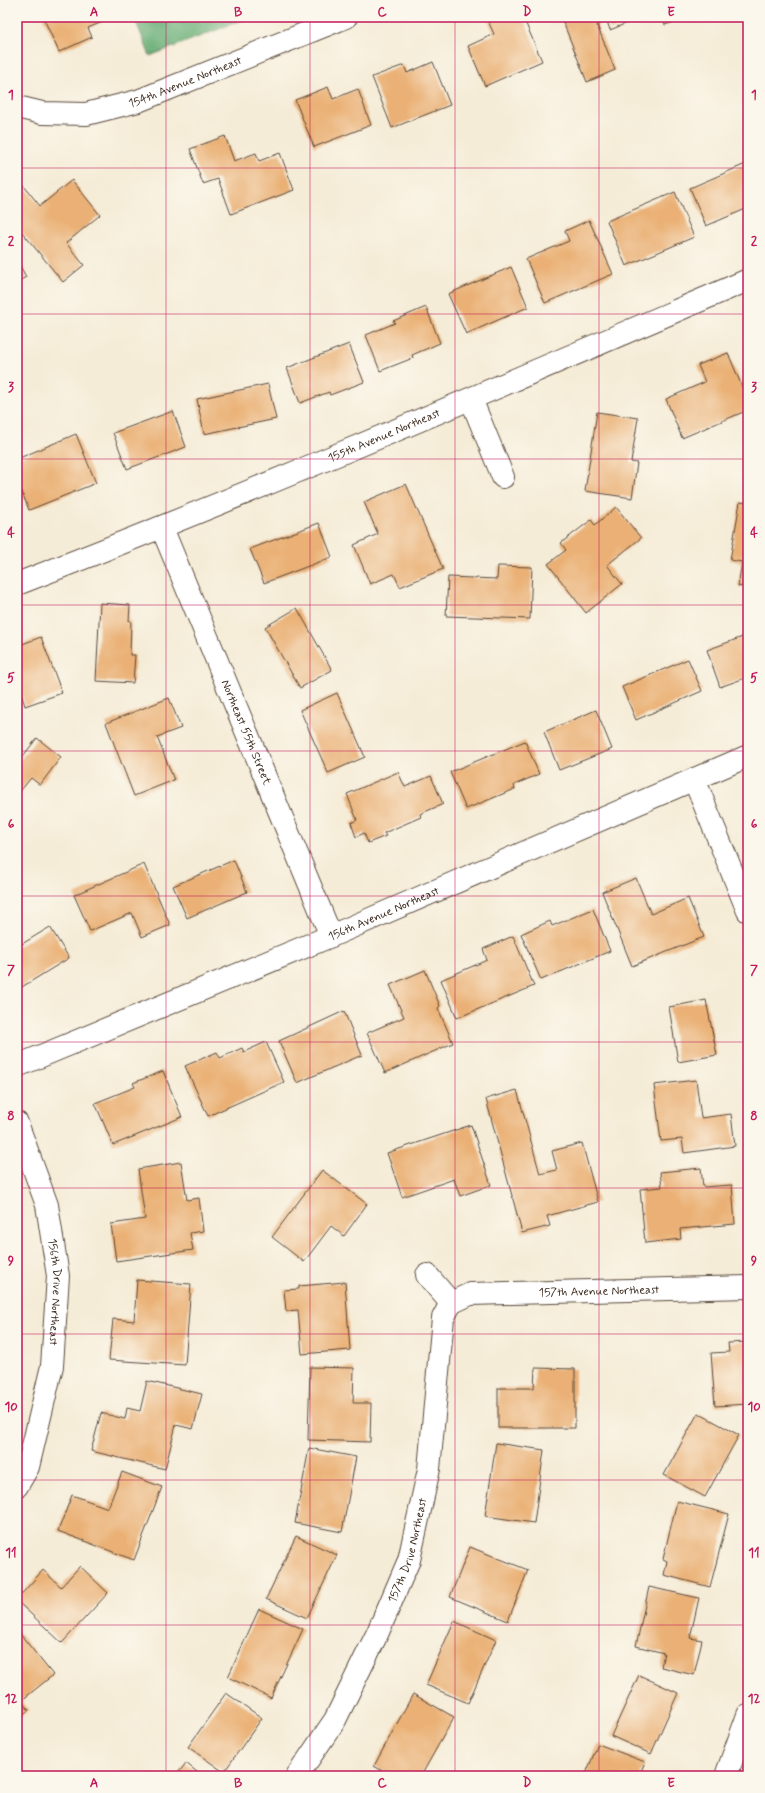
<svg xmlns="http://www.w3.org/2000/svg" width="765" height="1793" font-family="Mynerve,sans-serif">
<rect width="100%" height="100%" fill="#fbf7ec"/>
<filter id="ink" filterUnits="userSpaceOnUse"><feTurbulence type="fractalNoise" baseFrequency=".025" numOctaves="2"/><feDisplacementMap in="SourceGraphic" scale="8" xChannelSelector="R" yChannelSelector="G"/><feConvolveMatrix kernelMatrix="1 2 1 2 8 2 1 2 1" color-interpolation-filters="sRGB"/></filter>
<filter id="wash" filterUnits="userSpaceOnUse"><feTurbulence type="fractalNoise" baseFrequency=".012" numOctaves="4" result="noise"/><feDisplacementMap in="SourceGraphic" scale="16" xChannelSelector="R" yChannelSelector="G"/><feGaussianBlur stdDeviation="0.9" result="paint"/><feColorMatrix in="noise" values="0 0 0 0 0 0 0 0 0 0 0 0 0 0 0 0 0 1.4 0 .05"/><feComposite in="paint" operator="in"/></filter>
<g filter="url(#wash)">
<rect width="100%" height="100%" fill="#f5ecd7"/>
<!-- forest -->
<path fill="#66ad74" stroke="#506c49" d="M134,17H250L150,56Z"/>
<g id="blocks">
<!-- building -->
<path fill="#eab074" d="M43,17H114L88,28L92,37L59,52Z
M498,17H523L542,61L485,86L468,46L494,34L488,21Z
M568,17H642L610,30L607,21L597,25L615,70L587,82L563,22L569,19Z
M662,17H687L665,25Z
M433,62L450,105L392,128L372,77L404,65L407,73Z
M328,87L333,99L358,89L371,125L314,147L295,100Z
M225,136L234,161L256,153L259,161L280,153L294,190L231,214L218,179L203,184L190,149Z
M748,163V208L706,226L690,188Z
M72,180L100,215L66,243L84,265L63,282L17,226V192L24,186L40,206Z
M675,192L694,237L626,266L607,221Z
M589,220L613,274L545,303L526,259L569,241L565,231Z
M17,260L26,277L17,282Z
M511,267L528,307L466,334L448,294Z
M426,307L440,343L412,355L413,358L380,371L366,335L395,323L393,321Z
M349,344L364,382L330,395L329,392L300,403L287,368Z
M728,353L748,401V410L682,438L666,399L705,382L698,365Z
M268,384L276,419L204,434L197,399Z
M173,411L186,447L127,469L113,433Z
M597,412L638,418L631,462L637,463L632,498L585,491Z
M76,434L96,483L29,510L17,480V459Z
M406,484L443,569L400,587L394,574L370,584L354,545L378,534L364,502Z
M740,502L748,503V588L738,586L742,562L730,560Z
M616,507L641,538L607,565L622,584L586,613L548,564L566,550L561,543L591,520L595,525Z
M319,523L332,557L264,583L250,549Z
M498,566L532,567L530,619L446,616L448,577L497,579Z
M100,603L130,605L129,621H131L130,655H135L133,683L96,681Z
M297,608L332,670L300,688L265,627Z
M748,635V677L720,687L707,650Z
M41,637L62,693L25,706L21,693L17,695V646Z
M688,659L702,691L636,720L622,687Z
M337,693L365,757L328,773L300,710Z
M169,698L181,728L157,737L174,780L134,796L106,723Z
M596,710L612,749L559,770L544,732Z
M37,738L61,757L40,785L31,778L17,795V758L20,760Z
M525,741L539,774L514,785L515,789L466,809L450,772Z
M398,772L405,787L431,776L443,804L420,814L421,817L384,833L386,836L368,843L364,833L356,837L351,823L357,820L347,794Z
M234,860L247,892L187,918L173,886Z
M144,864L170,925L142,937L132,913L90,931L74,895Z
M636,878L651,914L688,898L704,937L632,966L602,892Z
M593,909L610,951L541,980L521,934L550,921L552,926Z
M50,927L69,958L17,990V947Z
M513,936L534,986L457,1018L441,980L487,960L483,949Z
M425,970L440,1006L438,1008L453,1043L385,1073L367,1033L404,1017L390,985Z
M706,1000L717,1055L678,1062L669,1007Z
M344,1011L362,1055L297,1083L279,1041Z
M266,1042L284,1082L208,1116L185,1066L217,1052L220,1058L242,1048L244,1052Z
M163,1071L182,1117L113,1145L95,1103L135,1087L133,1083Z
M696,1080L701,1118L731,1114L735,1146L684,1153L682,1139L661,1141L654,1085Z
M517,1090L540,1174L557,1170L552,1151L582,1143L598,1202L547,1216L550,1226L522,1233L486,1099Z
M471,1125L491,1185L460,1196L454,1179L402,1197L387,1153Z
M181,1162L187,1200L199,1198L203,1231L190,1233L193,1250L116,1261L111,1224L145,1219L138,1169Z
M701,1168L703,1187L732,1185L735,1224L680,1229L681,1239L645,1243L640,1189L662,1187L660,1172Z
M322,1170L367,1204L344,1236L331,1226L304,1262L272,1237Z
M137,1280L191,1284L185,1365L109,1360L113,1319L134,1321Z
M345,1282L350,1350L302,1354L298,1310L286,1311L284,1290L299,1289V1286Z
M748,1342V1404L715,1406L711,1353L729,1352L728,1343Z
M310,1367L354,1368L353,1403H371L370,1442L308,1440Z
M535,1368L575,1369V1428H498V1388H534Z
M147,1381L202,1394L193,1429L176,1425L165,1469L91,1451L101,1413L125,1419L127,1408L140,1411Z
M698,1413L739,1435L705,1497L664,1475Z
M496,1443L544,1450L534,1523L485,1516Z
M309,1448L356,1457L342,1532L295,1523Z
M122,1472L162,1487L134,1560L58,1531L72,1495L108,1508Z
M677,1501L729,1514L710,1587L664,1575L667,1561L663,1559Z
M296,1536L337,1555L307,1618L266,1599Z
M470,1547L528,1570L508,1621L450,1597Z
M80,1566L108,1593L62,1643L17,1601V1599L43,1570L61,1587Z
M649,1587L699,1598L690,1638L702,1640L694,1675L661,1667L664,1653L636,1646Z
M259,1609L303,1629L271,1698L228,1677Z
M454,1621L496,1640L468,1703L426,1685Z
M17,1630L53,1675L21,1701L29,1710L17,1719Z
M639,1675L678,1693L651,1754L611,1736Z
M226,1693L262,1718L224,1772L188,1747Z
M413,1694L454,1717L421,1776H391L374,1766Z
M598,1744L645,1762L639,1776H585Z
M186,1763L202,1776H176Z"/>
</g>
</g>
<g filter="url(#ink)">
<use href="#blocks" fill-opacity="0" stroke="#57473a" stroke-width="1"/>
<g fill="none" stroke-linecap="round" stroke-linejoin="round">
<defs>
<g id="minor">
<path id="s1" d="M17,107L42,113L86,114L138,101L346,17"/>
<path d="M471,399L503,477"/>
<path id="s2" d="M162,528L331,936"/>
<path id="s3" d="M17,584C263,489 505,384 748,280"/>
<path d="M694,779L748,911"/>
<path id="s4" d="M17,1066L331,936L748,756"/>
<path id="s5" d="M17,1123L47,1205L58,1276L52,1366L28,1467L17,1486"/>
<path d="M427,1275L451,1303"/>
<path id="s6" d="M451,1303L470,1294L748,1287"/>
<path id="s7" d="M297,1776L335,1720L378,1632L409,1560L429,1469L443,1318L451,1303"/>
<path d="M726,1776L748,1715"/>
</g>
</defs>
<!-- minor casing -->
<use href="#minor" stroke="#57473a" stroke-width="24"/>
<!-- minor -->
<use href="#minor" stroke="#fff" stroke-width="22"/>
</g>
</g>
<!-- grid -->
<path fill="none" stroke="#c2185b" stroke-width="1" stroke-opacity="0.55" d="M166,17V1776M310,17V1776M455,17V1776M599,17V1776M17,168H748M17,314H748M17,459H748M17,605H748M17,751H748M17,896H748M17,1042H748M17,1188H748M17,1334H748M17,1480H748M17,1625H748"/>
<g text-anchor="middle" stroke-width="4" stroke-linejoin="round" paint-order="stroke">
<!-- street labels -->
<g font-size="12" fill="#3b2a1e" stroke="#fbf7ec">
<text dy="4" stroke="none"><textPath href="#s1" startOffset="174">154th Avenue Northeast</textPath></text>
<text dy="4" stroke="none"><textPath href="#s3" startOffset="396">155th Avenue Northeast</textPath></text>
<text dy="4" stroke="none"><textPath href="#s2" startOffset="221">Northeast 55th Street</textPath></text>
<text dy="4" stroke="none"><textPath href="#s4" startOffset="397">156th Avenue Northeast</textPath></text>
<text dy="4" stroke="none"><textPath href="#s6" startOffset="150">157th Avenue Northeast</textPath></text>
<text dy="4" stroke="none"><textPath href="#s5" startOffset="175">156th Drive Northeast</textPath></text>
<text dy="4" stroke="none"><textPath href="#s7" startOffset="253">157th Drive Northeast</textPath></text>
</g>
</g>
<!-- margin -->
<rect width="765" height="1793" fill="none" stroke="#fbf7ec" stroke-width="44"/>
<rect x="22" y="22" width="721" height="1749" fill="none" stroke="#c2185b" stroke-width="1.5"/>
<g font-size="13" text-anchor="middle" font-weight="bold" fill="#c2185b">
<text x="94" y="16">A</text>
<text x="238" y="16">B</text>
<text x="382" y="16">C</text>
<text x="527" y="16">D</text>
<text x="671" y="16">E</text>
<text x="11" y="99">1</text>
<text x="754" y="99">1</text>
<text x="11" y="245">2</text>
<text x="754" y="245">2</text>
<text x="11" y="391">3</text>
<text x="754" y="391">3</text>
<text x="11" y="537">4</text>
<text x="754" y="537">4</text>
<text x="11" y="682">5</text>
<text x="754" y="682">5</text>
<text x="11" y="828">6</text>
<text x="754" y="828">6</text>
<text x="11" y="974">7</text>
<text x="754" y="974">7</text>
<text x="11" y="1120">8</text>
<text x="754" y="1120">8</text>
<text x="11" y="1265">9</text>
<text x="754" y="1265">9</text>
<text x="11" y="1411">10</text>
<text x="754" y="1411">10</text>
<text x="11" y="1557">11</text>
<text x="754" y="1557">11</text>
<text x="11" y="1703">12</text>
<text x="754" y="1703">12</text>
<text x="94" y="1787">A</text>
<text x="238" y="1787">B</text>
<text x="382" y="1787">C</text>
<text x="527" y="1787">D</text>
<text x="671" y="1787">E</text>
</g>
</svg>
